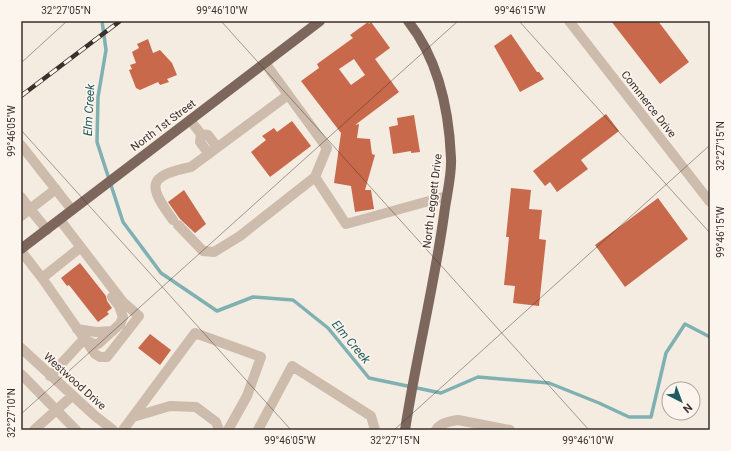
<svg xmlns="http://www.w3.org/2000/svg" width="731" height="451" font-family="Roboto,sans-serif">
<rect width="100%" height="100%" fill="#f4ebe1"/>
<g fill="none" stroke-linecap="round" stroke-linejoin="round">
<!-- stream -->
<path stroke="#7fb0b2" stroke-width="3.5" d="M102,21L106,50L98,97L97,142L123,222L161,273L217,311L253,297L293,300L328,328L369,378L441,393L478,377L549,383L599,403L629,417H651L666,353L685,324L710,337"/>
</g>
<!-- building -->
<path fill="#c8694b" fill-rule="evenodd" d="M611,21H658L689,62L660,84Z
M368,22L369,24L371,22L390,48L375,59L399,92L355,125L359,124L357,138L370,139L372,154L375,155L365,190H371L374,209L355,212L351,186L334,183L341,133L301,81L319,68L317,64L353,38L350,35ZM354,59L365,75L351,85L339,69Z
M511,34L537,72H539L544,79L520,92L494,46Z
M148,39L153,53L160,50L172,63L177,75L167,79L169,82L160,85L158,82L140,90L136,88L129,70L132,69L130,65L136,63L132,52L139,48L137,44Z
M606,114L619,131L581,160L588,169L557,192L550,182L545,186L533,171Z
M414,115L420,152L411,153V151L393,154L389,127L398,125L397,118Z
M292,121L311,146L270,177L251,152L266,140L262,136L274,128L277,132Z
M511,188L531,190L529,209L542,210L539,239L546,240L539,306L513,303L515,286L504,285L509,237H506Z
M184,190L206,224L195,233L180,219L168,202Z
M658,198L688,239L625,287L595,245Z
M80,263L106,296L107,301L112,308L107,312L109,314L98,322L69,285L67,286L61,278Z
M150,334L171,350L160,365L138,348Z"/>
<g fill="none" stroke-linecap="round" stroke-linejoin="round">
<!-- minor -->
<path stroke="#cdbbac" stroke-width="10" d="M569,21L710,202
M190,120L201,134L208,135L217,147
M201,134L200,142L209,154
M21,145L72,210
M315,177L346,224L447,196
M21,197L30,209L56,189
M21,216L30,209L47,230
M173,220C148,186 146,176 191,167L288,95
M178,225L203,251L214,252L240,236L315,177L327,148L265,63
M21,251L42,278L95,354L100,357H107L139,316L123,302L60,220
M42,278L81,247
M77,329L96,332L113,331
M86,340L94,344H98L120,324L123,317L119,306L112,297
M21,348L94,415L113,430
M21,374L76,430
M50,376L84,339
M133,417L170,406L196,407L216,422L219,430
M34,430L72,396
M123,430L195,333L261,357L247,396L228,430
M258,430L292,366L371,416L375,430
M436,430C440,423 450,421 458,420L510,430"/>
<!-- major -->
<path stroke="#7d675c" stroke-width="10" d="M21,249L320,21
M405,430C416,358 434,287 444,215C446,197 452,176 451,158C449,110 438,59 408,21"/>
<defs>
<path id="rail" d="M21,96L120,21"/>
</defs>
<!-- rail casing -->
<use href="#rail" stroke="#3b302b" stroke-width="4.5"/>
<!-- rail -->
<use href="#rail" stroke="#fbf5ee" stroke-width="3" stroke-dasharray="9" stroke-linecap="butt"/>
</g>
<!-- ticks -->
<path fill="none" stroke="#3b302b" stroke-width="1" stroke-opacity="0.45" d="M221,21L589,430M519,21L710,233M21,63L67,21M21,130L291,430M21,414L458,21M394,430L710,145"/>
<g text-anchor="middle" stroke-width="3.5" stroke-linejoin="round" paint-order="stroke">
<!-- street labels -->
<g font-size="11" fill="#3b302b" stroke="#fbf5ee">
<text transform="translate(649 104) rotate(52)" y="4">Commerce Drive</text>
<text transform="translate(163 125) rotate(-37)" y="4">North 1st Street</text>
<text transform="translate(432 201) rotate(-83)" y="4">North Leggett Drive</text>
<text transform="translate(75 381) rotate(42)" y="4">Westwood Drive</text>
</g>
<!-- water labels -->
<g font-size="12" font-style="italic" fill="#1f5a5e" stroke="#fbf5ee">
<text transform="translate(89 110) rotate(-87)" y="4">Elm Creek</text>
<text transform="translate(351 342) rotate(50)" y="4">Elm Creek</text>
</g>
</g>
<!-- border -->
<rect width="731" height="451" fill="none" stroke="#fbf5ee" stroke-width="44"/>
<!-- north arrow -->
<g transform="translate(681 401) rotate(138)"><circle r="19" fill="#fbf5ee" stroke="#aea6a0"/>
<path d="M0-3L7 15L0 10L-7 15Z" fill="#1f5a5e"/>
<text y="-6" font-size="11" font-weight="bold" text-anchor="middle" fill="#3b302b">N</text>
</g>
<rect x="22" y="22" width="687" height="407" fill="none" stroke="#3b302b" stroke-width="1.5"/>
<g font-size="10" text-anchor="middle" fill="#3b302b">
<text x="66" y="14">32°27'05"N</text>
<text x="222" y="14">99°46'10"W</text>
<text x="520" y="14">99°46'15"W</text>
<text transform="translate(11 131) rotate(-90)" y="4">99°46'05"W</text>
<text transform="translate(720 146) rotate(-90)" y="4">32°27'15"N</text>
<text transform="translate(720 232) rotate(-90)" y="4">99°46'15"W</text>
<text transform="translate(11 413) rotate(-90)" y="4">32°27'10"N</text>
<text x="290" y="444">99°46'05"W</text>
<text x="395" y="444">32°27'15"N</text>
<text x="588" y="444">99°46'10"W</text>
</g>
</svg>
